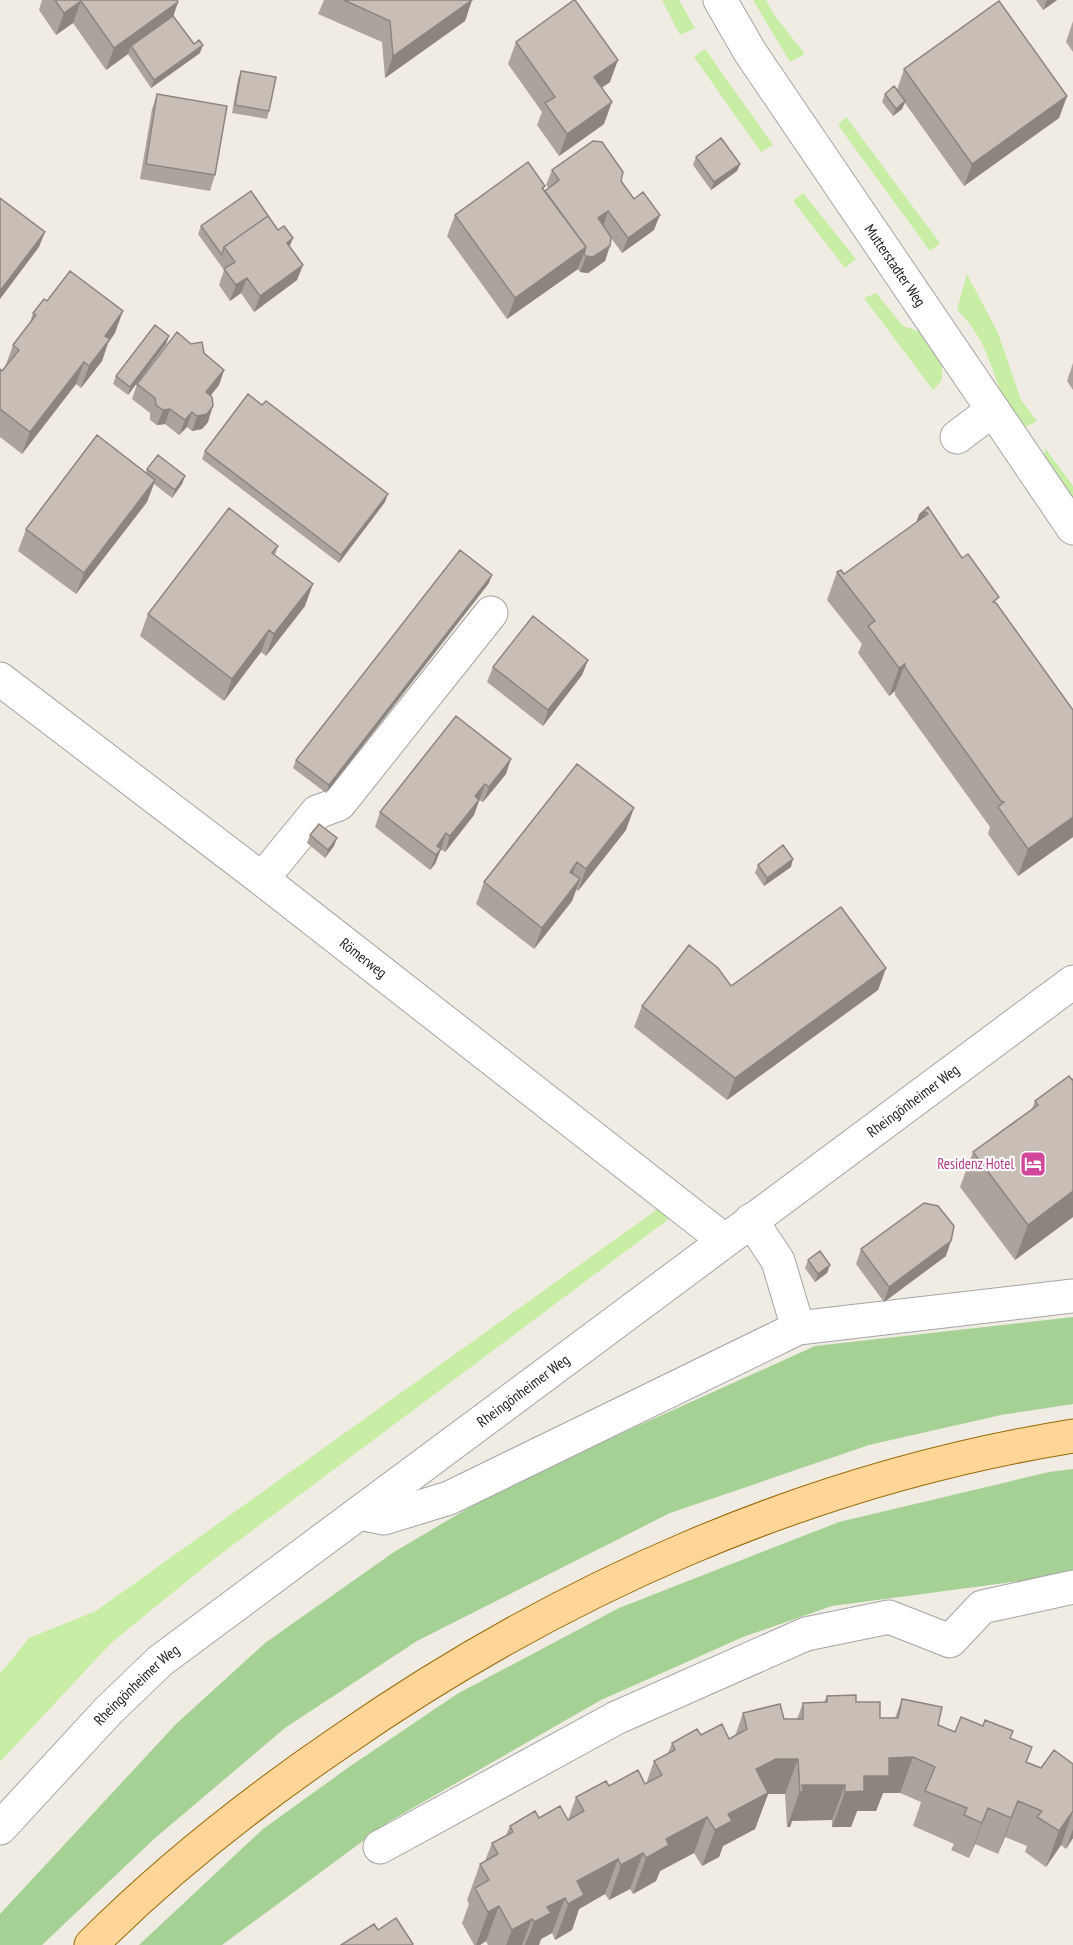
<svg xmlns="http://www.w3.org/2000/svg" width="1073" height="1945" font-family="'PT Sans Narrow',sans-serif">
<rect width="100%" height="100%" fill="#f0ece3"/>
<!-- grass -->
<path fill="#c7eea4" d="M662,0H679L695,28L680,35Z
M753,0H766L775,16L805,54L790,62Z
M705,49L773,145L761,152L694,57Z
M846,117L940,243L930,251L838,125Z
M803,193L856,259L845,268L793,201Z
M967,274L998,333L1021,400L1037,421L1023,428C1016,417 1006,405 1001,392C988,359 984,336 957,310Z
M876,293L903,326L921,332L942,360V380L933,390L864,298Z
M1045,448L1073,486V502L1044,459Z
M662,1206L674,1215L213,1560L111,1643L0,1762V1674L29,1638L96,1611Z"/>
<!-- forest -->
<path fill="#a5d294" d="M1073,1317V1404L1001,1415L869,1445L670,1513L417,1641L285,1728L154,1839L42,1945H0V1914L176,1724L265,1643L394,1552L509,1484L815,1346Z
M1073,1469V1574L832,1606L743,1637L601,1700L390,1821L222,1945H139L263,1829L349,1767L457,1694L619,1608L839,1522L1049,1472Z"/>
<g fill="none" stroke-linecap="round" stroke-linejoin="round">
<defs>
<g id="minor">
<path id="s1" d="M720,0L750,52L1073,528"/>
<path d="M957,437L993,410"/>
<path id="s2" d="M0,679L262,879L724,1240"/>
<path d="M262,879L317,812L339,804L491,613"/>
<path d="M751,1220L778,1261L798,1328"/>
<path d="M359,1513L384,1518L449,1498L798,1328L1073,1296"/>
<path id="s3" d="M0,1828L108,1711L160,1661L1073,982"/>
<path d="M380,1847L616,1718L806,1634L889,1617L950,1641L982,1607L1073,1587"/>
</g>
<path id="major" d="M91,1945C167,1869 252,1802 340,1742C560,1589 807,1479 1073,1436"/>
</defs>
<!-- minor casing -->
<use href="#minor" stroke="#a5a5a5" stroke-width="35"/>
<!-- major casing -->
<use href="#major" stroke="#976800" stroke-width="35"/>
<!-- minor -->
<use href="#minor" stroke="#fff" stroke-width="33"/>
<!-- major -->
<use href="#major" stroke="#ffd598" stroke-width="33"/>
</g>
<!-- wall -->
<path fill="#aca39d" d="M42,0H177L178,2L173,16L200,53L151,88L128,54L106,70L73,23L56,35L39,10Z
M324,0H472L465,21L385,78L382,42L318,14Z
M1036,0H1057L1043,10Z
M1073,21V52L1066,42Z
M516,42L610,82L601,88L604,124L559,156L537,125L542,112L508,64Z
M904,69L1067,96L1059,118L964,186L905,103L902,109L893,116L882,102L885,94L897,90Z
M241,71L269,111L267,119L232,113L238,79Z
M157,94L215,175L210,191L140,179L152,109Z
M696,157L740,164L737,171L711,190L693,165Z
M552,170L621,181L654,230L622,253L611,238L605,261L588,273L580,272L578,269L507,319L447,236L455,215L545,186L544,189L545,191L549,188L546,185Z
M201,226L290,247L303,265L297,280L254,312L241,293L230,301L219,285L224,270L198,234Z
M47,301L115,333L108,343L102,361L81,388L76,384L22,454L0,437V369L2,371L5,367L13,345L30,322L33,313Z
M169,336L166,344L128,395L113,384L116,376Z
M204,353L224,370L219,385L210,396L208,422L202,429L192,431L187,427L179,435L165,424L157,425L150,420V413L132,399L137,384Z
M1073,363V390L1067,381Z
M205,451L385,502L339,563L202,459Z
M147,469L185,476L182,484L172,498L154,484L147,502L76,594L18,551L26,529L146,472Z
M928,507L962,558L997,604L1073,837L1018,876L988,834L990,827L895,695V691L889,696L858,653L862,644L827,600L837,572L844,574L916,523L919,515Z
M278,546L275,555L305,606L266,656L261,652L224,701L140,636L148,614Z
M489,583L326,793L293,768L296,760Z
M588,660L582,675L543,726L487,682L493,667Z
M506,774L483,802L479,800L474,815L445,852L441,849L435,864L430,870L375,827L380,812Z
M626,830L578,891L576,890L572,901L534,949L476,904L484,882Z
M310,835L334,846L325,858L307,843Z
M758,865L791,867L764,886L755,873Z
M886,968L878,990L727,1100L634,1027L642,1006L731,986Z
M1072,1080L1073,1217L1015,1260L960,1187L973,1152L1032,1109L1035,1101Z
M861,1249L946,1256L884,1302L856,1264Z
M808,1260L830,1265L827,1273L815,1282L805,1268Z
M827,1696L856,1702L880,1718H895L902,1699L938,1725L955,1732L1010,1738L1026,1762L1041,1768L1073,1764V1838L1066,1849L1061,1845L1046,1867L1025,1852L1027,1846L1005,1837L998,1854L975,1844L969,1858L951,1850L954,1844L913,1826L921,1802L900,1793H883L876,1811H857L851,1827H832V1820H811L792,1821L790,1827H787L785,1794H768L755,1829L723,1846L719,1857L702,1866L694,1853L660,1871L656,1881L633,1894L630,1889L609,1900L605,1894L579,1909L572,1930L555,1940L552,1933L541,1939L539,1945H488L486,1941L480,1945H474L462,1923L469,1904L467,1900L480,1864L485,1861L492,1843L506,1835L510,1826L568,1820L576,1797L609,1786L646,1784L654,1761L668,1753L672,1743L701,1735L729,1739L735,1736L743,1713L784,1719H797L803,1703L824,1702Z"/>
<!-- shaded-wall -->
<path fill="#8c857f" d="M472,0L465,21L385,78L393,56Z
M1047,0H1057L1043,10Z
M81,1L73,23L56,35L64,13Z
M178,2L171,23L131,46L128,54L106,70L114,48Z
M203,45L200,53L151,88L154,80Z
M618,60L610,82L586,99L594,77Z
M1067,96L1059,118L964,186L972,164Z
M905,101L902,109L893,116L896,109Z
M612,102L604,124L559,156L567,134Z
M740,164L737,171L711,190L714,182Z
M608,211L603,227L598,218Z
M660,215L654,230L622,253L628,238Z
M45,232L39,247L0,299V291Z
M293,238L287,253V243Z
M610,246L605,261L588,273L580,272L586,256Z
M586,247L578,269L507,319L515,298Z
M303,265L297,280L254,312L260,296Z
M247,278L241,293L230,301L236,285Z
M123,311L115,333L108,343L102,361L81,388L89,366L105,336Z
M169,336L166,344L128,395L130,387Z
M84,362L76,384L22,454L30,432Z
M224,370L219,385L201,408L206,392Z
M213,406L208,422L202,429L192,431L197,416Z
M170,409L165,424L157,425L163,410Z
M192,412L187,427L179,435L185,420Z
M185,476L182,484L172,498L175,490Z
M155,480L147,502L76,594L84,573Z
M388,494L385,502L339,563L341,555Z
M926,512L916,540L909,542L919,515Z
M492,575L489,583L326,793L329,785Z
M313,584L305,606L266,656L274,634Z
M269,630L261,652L224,701L232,679Z
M588,660L582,675L543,726L548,710Z
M905,664L895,691L889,696L899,668Z
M511,759L506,774L483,802L489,787Z
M485,784L474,815L445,852L450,836L475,796Z
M634,808L626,830L578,891L586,869Z
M1073,817V837L1018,876L1028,849Z
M446,833L441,849L437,846Z
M337,838L334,846L325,858L328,850Z
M441,849L435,864L430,870L436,855Z
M793,859L791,867L764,886L767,878Z
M577,862L569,884L570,872Z
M580,879L572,901L534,949L542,928Z
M886,968L878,990L727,1100L735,1078Z
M1073,1191V1217L1015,1260L1028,1225Z
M951,1241L946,1256L884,1302L889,1287Z
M830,1265L827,1273L815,1282L818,1274Z
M913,1757L900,1793H883L876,1811H857L851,1827H832L845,1792L864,1776L889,1758Z
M776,1759H798L785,1794H768L755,1829L723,1846L719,1857L702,1866L715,1830L728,1814L756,1769Z
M802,1785H845L832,1820L792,1821L790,1827H787Z
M1018,1801L1005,1837L998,1854L1011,1818Z
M988,1808L975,1844L969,1858L982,1823Z
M1073,1811L1061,1845L1046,1867L1059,1831Z
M707,1817L694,1853L660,1871L656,1881L633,1894L646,1858L666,1839Z
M1073,1829V1838L1066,1849Z
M643,1853L630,1889L609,1900L621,1865Z
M618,1859L605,1894L579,1909L572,1930L555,1940L577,1881Z
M565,1898L552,1933L541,1939L539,1945H525L534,1922L547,1907Z
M499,1906L486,1941L480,1945H476L488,1912Z
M532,1919L522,1945H506L512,1930Z"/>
<!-- building -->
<path fill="#c8beb6" stroke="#8c857f" stroke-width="1.5" d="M55,0H177L178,2L114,48L81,1L64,13Z
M344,0H472L393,56L390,21Z
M574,0H575L618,60L594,77L612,102L567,134L545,103L555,97L516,42Z
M999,1L1067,96L972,164L904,69Z
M173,16L194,44L199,40L203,45L154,80L131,46Z
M241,71L276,77L269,111L235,105Z
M894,86L905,101L896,109L885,94Z
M157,94L227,106L215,175L146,164Z
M721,138L740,164L714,182L696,157Z
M593,141L602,142L623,172L621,181L634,199L643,192L660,215L628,238L608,211L598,218L611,237L610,246L593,257L586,256L584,254L586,247L545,191L559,180L552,170Z
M528,162L545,186L542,188L586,247L515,298L455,215Z
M251,191L271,220L268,216L224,247L222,255L201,226Z
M0,198L45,232L0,291Z
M268,216L278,230L284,226L293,238L287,243L303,265L260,296L247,278L236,285L224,269L235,262L224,247Z
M70,271L123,311L105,336L110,339L89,366L84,362L30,432L0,409V369L2,371L19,350L13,345L36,315L33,313L44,299L47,301Z
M155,325L169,336L130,387L116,376Z
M177,332L191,344L202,342L204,353L224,370L206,392L212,397L213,406L207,414L197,416L192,412L185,420L170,409L163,410L156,405L155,398L137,384Z
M248,394L262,405L266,401L388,494L341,555L205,451Z
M97,435L155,480L84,573L26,529Z
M158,455L185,476L175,490L147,469Z
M928,507L962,558L968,554L999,597L993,602L996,603L1073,710V817L1028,849L998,807L1004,802L1001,801L905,667V664L899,668L868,626L875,621L837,572L841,570L844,574L928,514L926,512L919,515Z
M229,508L278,546L272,553L313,584L274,634L269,630L232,679L148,614Z
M460,550L492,575L329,785L296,760Z
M533,616L588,660L548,710L493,667Z
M456,716L511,759L489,787L485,784L475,796L479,800L450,836L446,833L437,846L441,849L436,855L380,812Z
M577,764L634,808L586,869L577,862L570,872L580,879L542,928L484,882Z
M319,824L337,838L328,850L310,835Z
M783,845L793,859L767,878L758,865Z
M841,907L886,968L735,1078L642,1006L689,945L718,968L731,986Z
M1069,1076L1072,1080L1073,1079V1191L1028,1225L973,1152L1038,1105L1035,1101Z
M924,1203L938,1206L954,1226L951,1241L889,1287L861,1249Z
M820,1251L830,1265L818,1274L808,1260Z
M856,1695V1702H880V1718H898L902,1699L942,1707L938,1725L955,1732L961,1717L983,1726L985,1720L1013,1731L1010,1738L1032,1747L1026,1762L1041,1768L1054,1750L1073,1764V1811L1059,1831L1037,1817L1042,1811L1018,1801L1011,1818L988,1808L982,1823L964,1815L967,1808L925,1791L935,1767L913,1757L889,1758V1776H864V1791L845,1792V1785H802L803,1792H800L798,1759H776L756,1769L768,1793L728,1814L732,1821L715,1830L707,1817L666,1839L669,1845L646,1858L643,1853L621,1865L618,1859L577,1881L584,1895L568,1904L565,1898L547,1907L551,1913L534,1922L532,1919L512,1930L499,1906L488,1912L475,1888L489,1880L480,1864L498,1854L492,1843L513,1832L510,1826L535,1811L539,1818L560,1806L568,1820L584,1811L576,1797L606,1781L609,1786L638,1770L645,1784L662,1775L654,1761L675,1750L672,1743L697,1729L701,1735L722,1724L729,1739L747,1729L743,1713L780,1704L784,1719H803V1703L827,1702V1696Z
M396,1918L413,1944L412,1945H341L374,1924L378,1930Z"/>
<!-- icons -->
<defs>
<symbol id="hotel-square" viewBox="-11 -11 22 22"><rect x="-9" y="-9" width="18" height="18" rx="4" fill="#d1479c" stroke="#fff"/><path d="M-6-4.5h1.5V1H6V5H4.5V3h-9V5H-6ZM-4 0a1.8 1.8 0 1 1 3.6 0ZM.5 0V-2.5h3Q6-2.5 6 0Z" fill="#fff"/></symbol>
</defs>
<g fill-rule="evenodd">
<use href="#hotel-square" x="1018" y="1149" width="30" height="30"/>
</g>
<g text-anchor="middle" stroke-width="4.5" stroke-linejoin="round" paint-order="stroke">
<!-- street labels -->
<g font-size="15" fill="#1e1e1e" stroke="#fff">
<text dy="5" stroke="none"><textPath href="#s1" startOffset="318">Mutterstadter Weg</textPath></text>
<text dy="5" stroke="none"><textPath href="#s2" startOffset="458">Römerweg</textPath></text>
<text dy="5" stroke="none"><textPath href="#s3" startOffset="1170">Rheingönheimer Weg</textPath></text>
<text dy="5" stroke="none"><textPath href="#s3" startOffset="684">Rheingönheimer Weg</textPath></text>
<text dy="5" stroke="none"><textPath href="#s3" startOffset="198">Rheingönheimer Weg</textPath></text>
</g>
<!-- hotel labels -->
<g font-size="15" fill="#b23c85" stroke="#fff" text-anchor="end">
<text x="1014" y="1169">Residenz Hotel</text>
</g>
</g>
</svg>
